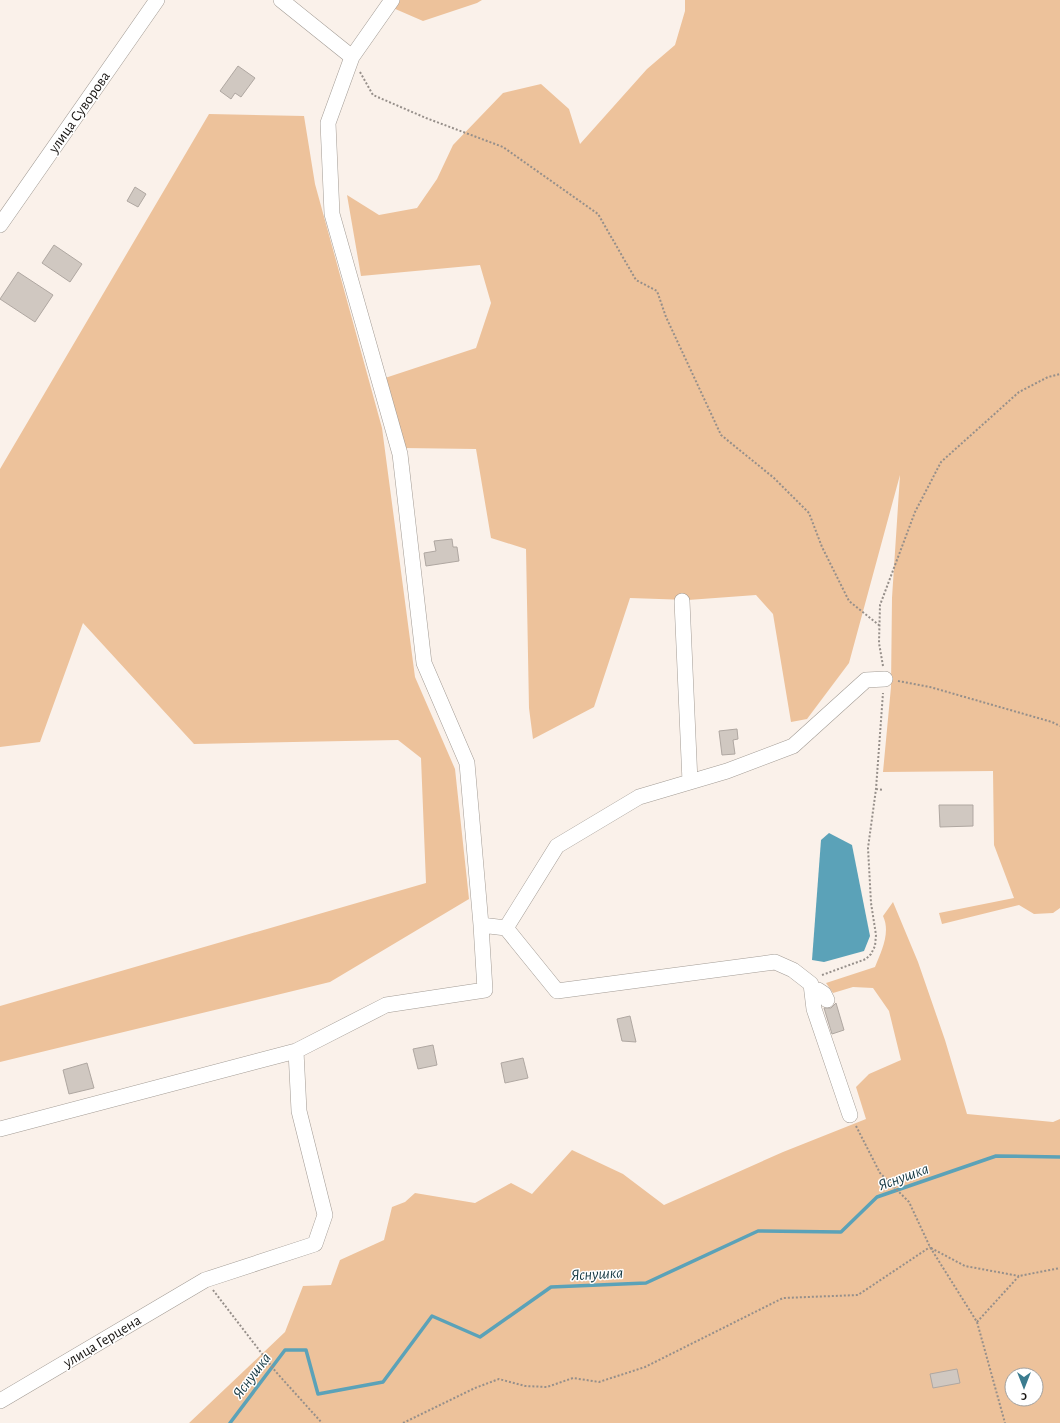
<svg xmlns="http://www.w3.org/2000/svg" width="1060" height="1423" font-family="'Alegreya Sans',sans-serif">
<rect width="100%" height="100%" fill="#faf1ea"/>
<!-- green -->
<path fill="#edc29b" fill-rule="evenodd" d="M399,0H482L477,3L423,21L393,8Z
M685,0H1060V908L1053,913L1034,914L1019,905L942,924L939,913L1014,898L994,845L993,771L883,772L891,687L892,598L900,475L849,663L807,719L791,722L773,614L756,595L688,600L630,598L594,707L533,739L529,708L526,549L491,538L476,449L403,448L385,378L476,348L491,303L480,265L361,276L347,195L379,215L417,208L437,179L453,145L503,93L541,84L569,109L580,144L647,69L675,45L685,11Z
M209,114L304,116L315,184L382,428L415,677L455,769L469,899L330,982L0,1062V1006L426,883L421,758L398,740L194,744L83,623L40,742L0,747V469Z
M893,902L918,962L945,1040L967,1114L1053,1122L1060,1119V1423H189L285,1332L303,1286L331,1285L340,1260L384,1240L392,1207L405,1202L415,1193L475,1203L511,1183L532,1194L572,1150L623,1174L664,1205L783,1152L866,1119L856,1087L869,1074L901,1060L889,1011L873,988L853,987L833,993L826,983L875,967C881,952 891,933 883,916ZM1012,1375H1036V1399H1012Z"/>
<!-- water -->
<path fill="#5ba2b8" d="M829,833L852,845L870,936L864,951L824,962L812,960L821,840Z"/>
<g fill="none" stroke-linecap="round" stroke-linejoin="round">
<!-- stream -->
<path stroke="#5ba2b8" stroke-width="3.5" d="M230,1423L285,1350H306L318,1394L383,1382L432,1316L480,1337L551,1287L646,1283L758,1231L841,1232L877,1197L996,1156L1060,1157"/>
</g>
<!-- building -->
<path fill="#d0c8c1" stroke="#afa7a1" d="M238,66L255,78L241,97L235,93L231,99L220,91Z
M135,187L146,194L138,207L127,201Z
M54,245L82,264L70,282L42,263Z
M18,272L53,295L35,322L0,299Z
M452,539L453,547H457L459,561L426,566L424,553L436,551L434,541Z
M737,729L738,739L733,740L735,754L722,755L719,731Z
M939,805H973V826L940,827Z
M836,1003L844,1030L832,1034L824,1008H831Z
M630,1016L636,1042L622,1041L617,1019Z
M433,1045L437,1065L418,1069L413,1049Z
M523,1058L528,1078L505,1083L501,1063Z
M87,1063L94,1088L69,1094L63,1070Z
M957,1369L960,1383L933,1388L930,1374Z"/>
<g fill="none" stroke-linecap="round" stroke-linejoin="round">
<defs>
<path id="minor" d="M281,0L352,57
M0,225L157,0
M682,601L690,782
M481,925L506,928L557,991L775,962L793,970L811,984L814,1009L850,1115
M506,928L557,846L639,797L727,771L793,746L866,680L885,679
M812,992L818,990L824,994L827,1000
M0,1129L296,1051
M0,1401L205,1280L315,1244L325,1215L299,1111L296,1051L386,1005L485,990L481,925L467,763L424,663L400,454L332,214L328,123L352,57L392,0"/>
</defs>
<!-- minor casing -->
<use href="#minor" stroke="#a39c95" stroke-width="16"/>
<!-- path -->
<path stroke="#968f8a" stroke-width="2" stroke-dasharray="2 2" stroke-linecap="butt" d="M360,72L373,95L426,118L503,147L598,214L636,280L657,291L666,317L721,435L774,478L809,513L822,547L849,601L880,626
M883,666L879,643L880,605L915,512L941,462L1019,392L1048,377L1060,374
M898,681L930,687L1052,722L1060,726
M876,789L883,790
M822,975L866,959L871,954L875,946L876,935L871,903L868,848L876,789L883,693
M856,1126L880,1173L909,1202L930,1247L977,1322L1005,1423
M931,1248L965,1266L1019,1276
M213,1290L276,1372L322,1423
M977,1322L1019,1276L1060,1268
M403,1423L475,1388L499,1379L525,1386L547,1387L573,1378L599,1382L645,1367L783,1298L858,1295L930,1247"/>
<!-- minor -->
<use href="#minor" stroke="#fff" stroke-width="15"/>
</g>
<g text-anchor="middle" stroke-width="3" stroke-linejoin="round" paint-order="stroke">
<!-- street labels -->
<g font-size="15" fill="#161310" stroke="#fff">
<text transform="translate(79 112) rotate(-55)" y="5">улица Суворова</text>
<text transform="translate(102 1341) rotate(-31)" y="5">улица Герцена</text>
</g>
<!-- water labels -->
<g font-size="16" font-style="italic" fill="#153842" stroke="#fff">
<text transform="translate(903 1176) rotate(-20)" y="6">Яснушка</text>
<text transform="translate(597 1273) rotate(-3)" y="6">Яснушка</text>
<text transform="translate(251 1375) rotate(-53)" y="6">Яснушка</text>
</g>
</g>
<!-- north arrow -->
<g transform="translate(1024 1387) rotate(180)"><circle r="19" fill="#ffffff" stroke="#a2a19f"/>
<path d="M0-3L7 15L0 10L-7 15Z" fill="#3b7c8f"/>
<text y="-6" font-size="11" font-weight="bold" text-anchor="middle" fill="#161310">С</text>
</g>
</svg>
